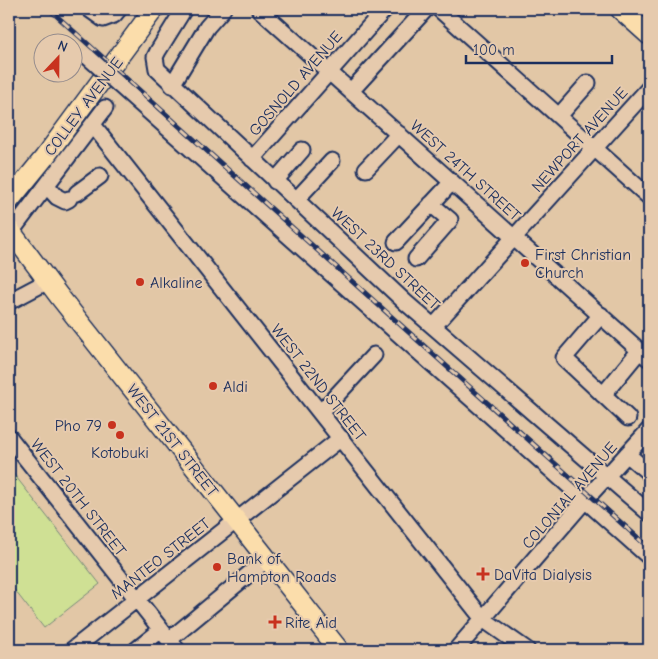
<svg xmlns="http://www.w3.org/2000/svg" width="658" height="659" font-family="'Comic Neue',sans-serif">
<rect width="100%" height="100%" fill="#e2c7a6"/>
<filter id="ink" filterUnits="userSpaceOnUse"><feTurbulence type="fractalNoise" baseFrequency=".02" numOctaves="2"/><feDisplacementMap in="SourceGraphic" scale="10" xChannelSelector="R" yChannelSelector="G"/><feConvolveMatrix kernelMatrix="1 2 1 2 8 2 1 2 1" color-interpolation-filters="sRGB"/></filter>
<g filter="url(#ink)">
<!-- green -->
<path fill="#cfe094" stroke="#758879" d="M9,468L100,584L44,628L9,583Z"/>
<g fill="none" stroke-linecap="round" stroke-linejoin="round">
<defs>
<path id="minor" d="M89,9L103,19L114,15L119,9
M184,9L158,51L155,57L157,69L405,302L649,513
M259,9L649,359
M439,9L649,197
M118,84L649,557
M172,85L207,27L223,9
M351,91L426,9
M559,116L588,83
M93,125L483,619L527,650
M252,159L385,9
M366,169L399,134
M275,181L302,150
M47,186L57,197L65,201L69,199
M77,193L100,176
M296,200L332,161
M11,232L105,108
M396,242L452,182
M416,259L450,220L431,204
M12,300L48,281
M601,315L564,358L628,418
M434,326L649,88
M603,395L640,350
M321,412L374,355
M9,437L177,650
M627,454L649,473
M169,640L267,559
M72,650L341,438
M136,650L161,630
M456,650L586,499L649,430"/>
<path id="major" d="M620,9L649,35
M9,201L44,158L154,9
M9,229L59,296L339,650"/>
</defs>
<!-- minor casing -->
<use href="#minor" stroke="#1b2f5e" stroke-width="19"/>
<!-- major casing -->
<use href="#major" stroke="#1b2f5e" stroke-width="22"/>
<!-- minor -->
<use href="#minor" stroke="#e6caad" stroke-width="15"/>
<!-- major -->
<use href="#major" stroke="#fbddab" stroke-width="19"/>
<defs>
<path id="rail" d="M49,9L649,548"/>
</defs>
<!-- rail casing -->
<use href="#rail" stroke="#1b2f5e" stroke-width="5"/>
<!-- rail -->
<use href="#rail" stroke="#e6caad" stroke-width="3" stroke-dasharray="9" stroke-linecap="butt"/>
<defs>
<path id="minor-bridge" d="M88,57L118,84"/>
</defs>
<!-- minor-bridge casing -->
<use href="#minor-bridge" stroke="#1b2f5e" stroke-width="19" stroke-linecap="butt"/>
<!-- minor-bridge -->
<use href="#minor-bridge" stroke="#e6caad" stroke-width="15"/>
</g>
</g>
<!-- markers -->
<g fill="#c8321e" stroke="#e6caad" stroke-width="2">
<circle cx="525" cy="263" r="5"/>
<circle cx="140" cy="282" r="5"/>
<circle cx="213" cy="386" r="5"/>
<circle cx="112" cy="425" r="5"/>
<circle cx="120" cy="435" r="5"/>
<circle cx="217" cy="567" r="5"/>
<path d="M480.5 566.5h5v5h5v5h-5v5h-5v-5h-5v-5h5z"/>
<path d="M272.5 614.5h5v5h5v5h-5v5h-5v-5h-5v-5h5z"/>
</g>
<g text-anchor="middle" stroke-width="4" stroke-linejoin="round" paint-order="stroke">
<!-- street labels -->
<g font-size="16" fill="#1b2f5e" stroke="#e6caad">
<text transform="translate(295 83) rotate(-49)" y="6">GOSNOLD AVENUE</text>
<text transform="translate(83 106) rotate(-53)" y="6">COLLEY AVENUE</text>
<text transform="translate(579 139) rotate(-48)" y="6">NEWPORT AVENUE</text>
<text transform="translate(466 170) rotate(42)" y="6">WEST 24TH STREET</text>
<text transform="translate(386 258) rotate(43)" y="6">WEST 23RD STREET</text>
<text transform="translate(319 382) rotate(52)" y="6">WEST 22ND STREET</text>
<text transform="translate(173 440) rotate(52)" y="6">WEST 21ST STREET</text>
<text transform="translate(569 495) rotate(-49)" y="6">COLONIAL AVENUE</text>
<text transform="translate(79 497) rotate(52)" y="6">WEST 20TH STREET</text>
<text transform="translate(160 558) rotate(-38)" y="6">MANTEO STREET</text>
</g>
<!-- poi labels -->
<g font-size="16" fill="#1b2f5e" stroke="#e6caad" text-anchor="start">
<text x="535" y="260">First Christian<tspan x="535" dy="18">Church</tspan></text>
<text x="150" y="288">Alkaline</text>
<text x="223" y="392">Aldi</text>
<text x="102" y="431" text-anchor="end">Pho 79</text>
<text x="120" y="458" text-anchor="middle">Kotobuki</text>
<text x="227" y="564">Bank of<tspan x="227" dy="18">Hampton Roads</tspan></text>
<text x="494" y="580">DaVita Dialysis</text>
<text x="285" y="628">Rite Aid</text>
</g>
</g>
<!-- margin -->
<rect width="658" height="659" fill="none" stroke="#e6caad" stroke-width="30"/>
<rect x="15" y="15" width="628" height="629" fill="none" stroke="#1b2f5e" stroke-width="2" filter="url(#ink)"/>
<!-- north arrow -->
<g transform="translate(58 58) rotate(22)"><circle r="24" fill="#e6caad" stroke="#958c8d"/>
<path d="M0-4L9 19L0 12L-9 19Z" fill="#c8321e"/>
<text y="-8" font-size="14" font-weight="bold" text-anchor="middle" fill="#1b2f5e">N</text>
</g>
<!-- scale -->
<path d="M466 55v8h146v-8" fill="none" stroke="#1b2f5e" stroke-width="2.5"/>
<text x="473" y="55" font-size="15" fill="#1b2f5e" stroke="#e6caad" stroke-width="4" paint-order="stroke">100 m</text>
</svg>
